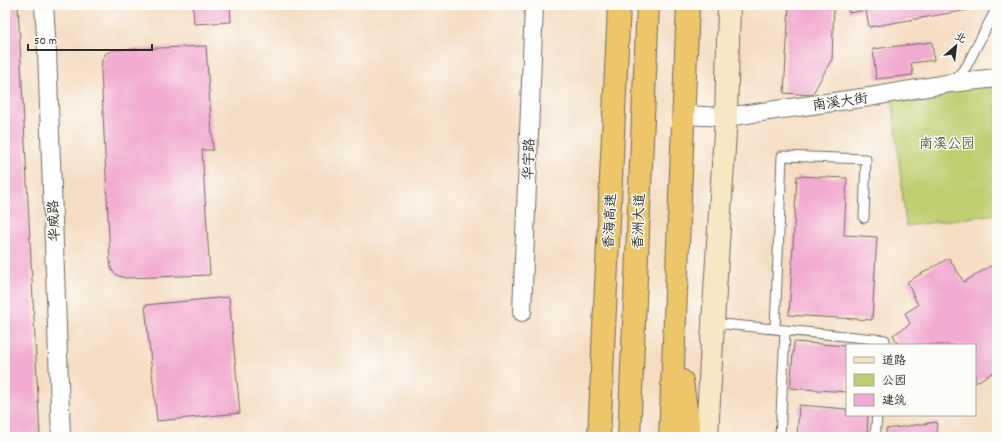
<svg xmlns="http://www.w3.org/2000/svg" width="1002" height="442" font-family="Dekko,'LXGW WenKai TC',sans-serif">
<rect width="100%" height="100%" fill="#fdfcf7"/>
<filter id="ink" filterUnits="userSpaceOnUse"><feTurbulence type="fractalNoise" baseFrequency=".025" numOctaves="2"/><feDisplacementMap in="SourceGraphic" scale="8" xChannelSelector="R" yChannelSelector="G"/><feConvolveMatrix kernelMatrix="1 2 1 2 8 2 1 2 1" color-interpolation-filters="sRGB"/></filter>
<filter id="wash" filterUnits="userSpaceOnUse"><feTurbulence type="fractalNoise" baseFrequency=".012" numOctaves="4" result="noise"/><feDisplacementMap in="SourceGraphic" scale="16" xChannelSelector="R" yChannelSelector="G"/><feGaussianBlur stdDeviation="0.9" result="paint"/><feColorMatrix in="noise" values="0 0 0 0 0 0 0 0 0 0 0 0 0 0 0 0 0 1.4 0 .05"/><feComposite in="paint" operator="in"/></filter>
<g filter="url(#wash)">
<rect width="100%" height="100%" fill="#f5ddc2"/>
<!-- green -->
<path fill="#c0cd6f" stroke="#767c4d" d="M997,83V214L906,226L892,96Z"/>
<g id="blocks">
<!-- building -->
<path fill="#f1aad1" d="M5,5H18L40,437H5Z
M193,5H230L231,22L194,24Z
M789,5H834L832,59L812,95L784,93Z
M847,5H985V7L869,27L866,10L849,13Z
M932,42L934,60L911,63L913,75L876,79L873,49Z
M206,46L213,150H202L210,275L126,278L119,276L114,273L111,268L110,261L101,70L102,61L105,54L112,50Z
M797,176L847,178L844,235L877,237L872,320L789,315Z
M949,258L964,282L997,262V370L975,383V345H899L893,335L910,324L905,313L918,305L907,282Z
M229,297L240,413L157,421L145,305Z
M794,342L847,346V392L790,388Z
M799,405L847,409V415H868L867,437H797Z
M937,422L936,437H886V429Z"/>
</g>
</g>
<g filter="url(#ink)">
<use href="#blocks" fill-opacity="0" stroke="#726960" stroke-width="1"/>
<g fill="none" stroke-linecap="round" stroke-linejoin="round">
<defs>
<path id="lane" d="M952,82L966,67L997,7
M713,323L885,340L884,345
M775,329L782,156L866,159L864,218
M780,437L785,330
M875,437L877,415"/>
<path id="street" d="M44,5L47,51L61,437
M683,115L726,117L869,97L951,83L997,78
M522,312L534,5"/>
<path id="secondary" d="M707,437L713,323L726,117L729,5"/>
<path id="highway" d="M682,381L690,437
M599,437L619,5
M629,437L648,5
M670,437L688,5"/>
</defs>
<!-- lane casing -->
<use href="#lane" stroke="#726960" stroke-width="11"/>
<!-- street casing -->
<use href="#street" stroke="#726960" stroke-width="20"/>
<!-- secondary casing -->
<use href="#secondary" stroke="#726960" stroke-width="24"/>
<!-- highway casing -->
<use href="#highway" stroke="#726960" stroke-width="24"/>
<!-- lane -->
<use href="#lane" stroke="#fff" stroke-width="9"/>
<!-- street -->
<use href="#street" stroke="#fff" stroke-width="18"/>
<!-- secondary -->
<use href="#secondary" stroke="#f7e8c3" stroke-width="22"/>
<!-- highway -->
<use href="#highway" stroke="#ecc669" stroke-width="22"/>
</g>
</g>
<g text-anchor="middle" stroke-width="3" stroke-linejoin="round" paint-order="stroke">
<!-- street labels -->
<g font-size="14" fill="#2b2b2b" stroke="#fdfcf7">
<text transform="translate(840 101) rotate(-8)" y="5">南溪大街</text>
<text transform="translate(528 159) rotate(-88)" y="5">华宇路</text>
<text transform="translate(53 221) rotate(-92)" y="5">华威路</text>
<text transform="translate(609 221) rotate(-87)" y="5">香海高速</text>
<text transform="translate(638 221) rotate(-88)" y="5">香洲大道</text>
</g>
<!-- park labels -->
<g font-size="14" fill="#585c3f" stroke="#fdfcf7">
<text x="947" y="148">南溪公园</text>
</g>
</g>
<!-- margin -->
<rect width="1002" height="442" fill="none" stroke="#fdfcf7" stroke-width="20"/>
<!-- legend -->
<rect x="846" y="344" width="130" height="72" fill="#fdfcf7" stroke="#a9a8a5"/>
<rect x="854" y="357" width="20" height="6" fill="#f7e8c3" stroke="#a9a8a5"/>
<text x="882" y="364" font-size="12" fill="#2b2b2b">道路</text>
<rect x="854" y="374" width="20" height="12" fill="#c0cd6f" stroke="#a9a8a5"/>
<text x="882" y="384" font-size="12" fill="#2b2b2b">公园</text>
<rect x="854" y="394" width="20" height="12" fill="#f1aad1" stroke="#a9a8a5"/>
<text x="882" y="404" font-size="12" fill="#2b2b2b">建筑</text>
<!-- north arrow -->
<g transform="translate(956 46) rotate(28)" stroke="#fdfcf7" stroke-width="3" paint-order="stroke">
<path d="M0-3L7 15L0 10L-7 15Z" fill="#2b2b2b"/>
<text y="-6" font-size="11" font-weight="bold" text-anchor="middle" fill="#2b2b2b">北</text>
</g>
<!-- scale -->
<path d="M28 44v6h124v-6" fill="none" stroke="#2b2b2b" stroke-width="2"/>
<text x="34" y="44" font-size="12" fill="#2b2b2b" stroke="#fdfcf7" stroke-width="3" paint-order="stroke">50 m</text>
</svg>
